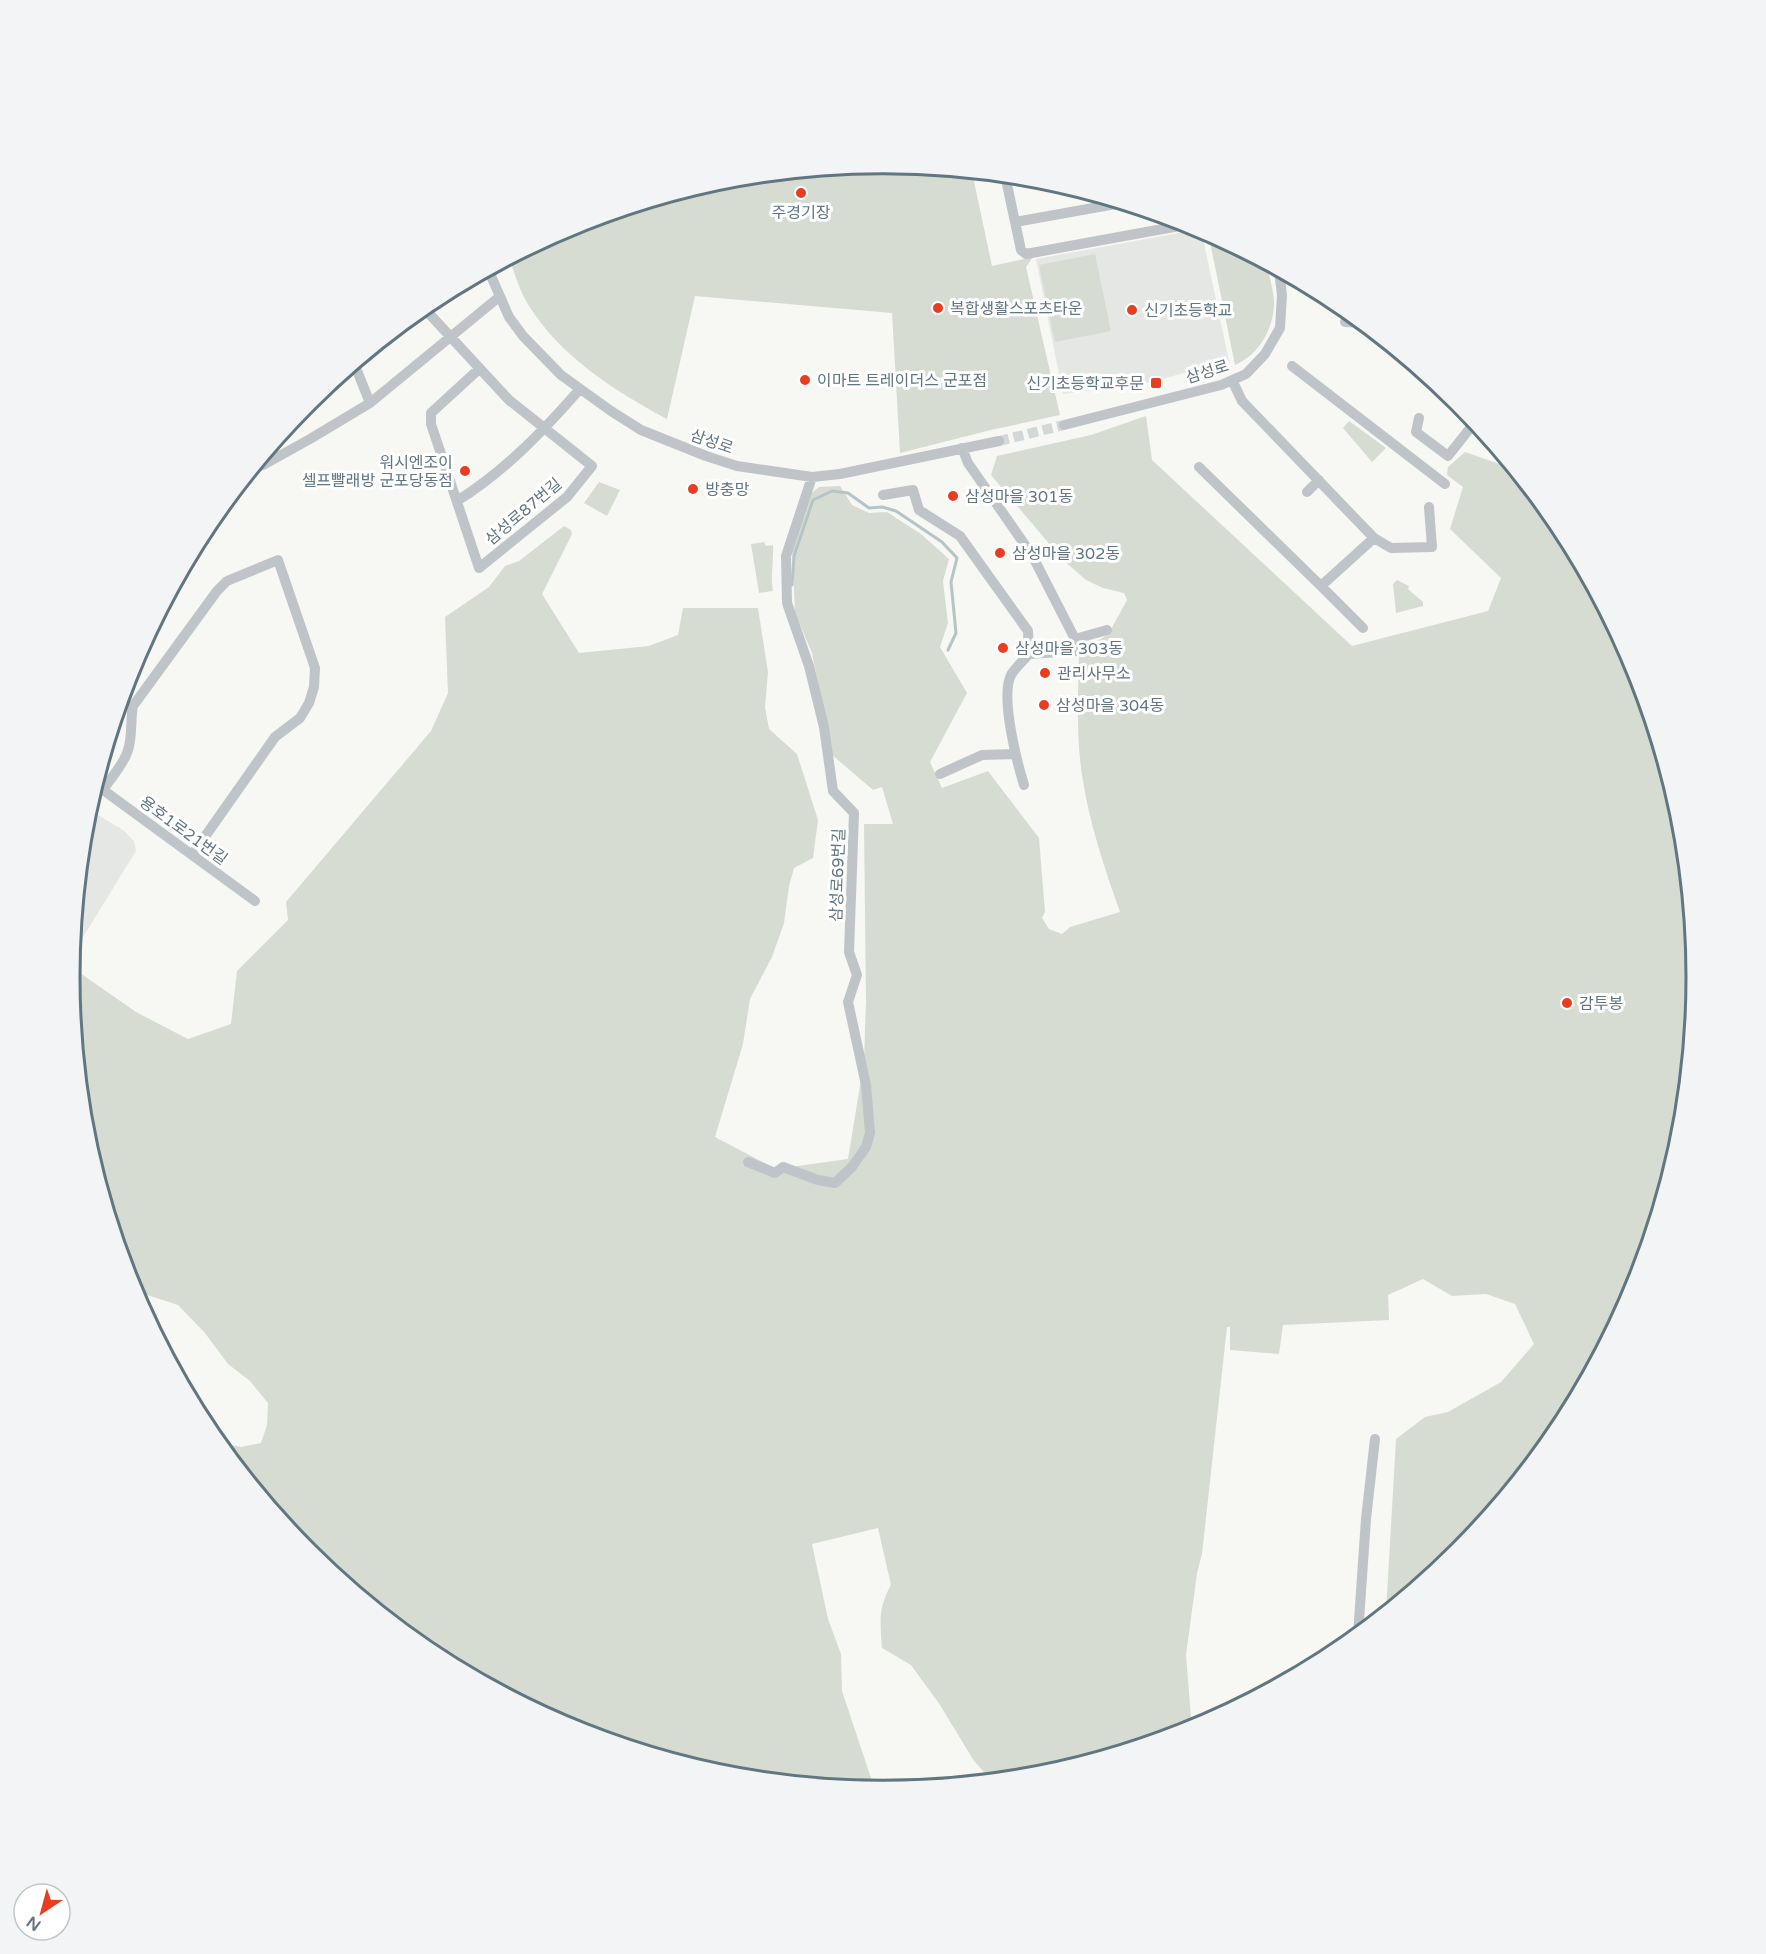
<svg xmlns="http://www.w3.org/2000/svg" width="1766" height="1954" font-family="'Varela Round','Noto Sans KR',sans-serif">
<rect width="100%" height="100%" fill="#f7f7f4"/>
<!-- built -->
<path fill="#e5e7e5" d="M1201,229L1229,361L1147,383L1063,394L1036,259Z
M88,809L123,830L134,841L136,851L80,942L72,948L85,818Z"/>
<!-- green -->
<path fill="#d7dcd3" d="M883,163L972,172L992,266L1033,257L1026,267L1060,415L991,430L900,453L892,313L695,296L667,419C615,391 561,357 529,306C520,292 515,274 509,258L572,225L725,179Z
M1214,236L1266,263C1269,275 1273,288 1274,300C1275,326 1260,355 1235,365L1209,237Z
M1095,254L1111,331L1055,342L1039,265Z
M1146,416L1152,460L1352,646L1488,611L1501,578L1450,529L1463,487L1447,475L1448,467L1465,452L1514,469L1560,525L1635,666L1681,819L1697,977L1681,1136L1635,1289L1560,1430L1458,1553L1386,1612L1396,1439L1425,1417L1448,1412L1501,1382L1534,1344L1515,1304L1486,1294L1452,1296L1423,1279L1388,1295L1389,1320L1283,1325L1279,1354L1230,1350V1327H1227L1202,1554L1197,1573L1186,1655L1192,1730L1041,1775L991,1780L974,1761L940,1705L911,1665L882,1648C880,1622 878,1608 891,1585L878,1528L812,1544L828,1619L841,1654L842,1691L875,1790L724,1775L571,1729L430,1654L307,1552L217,1442L241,1447L261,1443L267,1425L268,1403L250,1381L228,1364L205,1333L178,1305L135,1291L131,1288L85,1135L69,977L70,966L136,1012L188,1039L231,1024L237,971L288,920L286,902L431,731L448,693L445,617L489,587L505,566L519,561L564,526L571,530L572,534L542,594L579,653L649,646L678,635L683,608H758L768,672L765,707L769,729L797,754L818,820L813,858L794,868L789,886L784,923L772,957L750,999L743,1044L715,1137L776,1169L848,1159L864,1061L866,1001L864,824H893L882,787L873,790L832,755L812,653L795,613L792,546L808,496L819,487L840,486L852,505L869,513L887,512L921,534L949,559L943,581L948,623L940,647L967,693L930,762L942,788L988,771L1039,838L1045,912L1042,918L1049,929L1062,934L1070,927L1120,912C1104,867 1089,822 1082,775C1076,736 1078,695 1079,655L1109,633L1127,600L1124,593L1103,588L1086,580L1063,560L991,475L997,456L1091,435Z
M1349,421L1386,448L1372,462L1343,428Z
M599,482L620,490L607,516L584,503Z
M764,542L766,546L773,545C774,561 770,576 773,591L759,593L751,544Z
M1397,580L1409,586L1408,589L1423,602V606L1396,613L1393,584Z"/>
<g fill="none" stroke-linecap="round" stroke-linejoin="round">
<!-- stream -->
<path stroke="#b5c5c7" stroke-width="3" d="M792,585L794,556L813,500L832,491L848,493L869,508L882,507L896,511L942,542L957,558L951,582L956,633L948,650"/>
<!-- minor-tunnel -->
<path stroke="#d2d7d7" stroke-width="10" stroke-dasharray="10 5" stroke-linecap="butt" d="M999,441L1064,425"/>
<!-- minor -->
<path stroke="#bec4c7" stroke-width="10" d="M1005,175L1015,222L1121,203
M1015,222L1021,250L1026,254L1190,224
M488,269L509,317L523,336L561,375L611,411L641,430L706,456L737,466L812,477L840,474L999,441
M423,307L509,400L592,466L567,497L479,568L431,424V413L479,369
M1345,322L1363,323
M354,363L370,403
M1292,366L1445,484
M1419,418L1416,432L1448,456L1475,422
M1064,425L1221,385L1246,374L1265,354L1280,328L1282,295L1279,270
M962,448L968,463L1032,555L1075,639L1107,630
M1199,467L1321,586L1374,538L1242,401L1232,380
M252,469L265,464L310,439L370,403L499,297
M1307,492L1319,480
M883,495L913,490L919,510L960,536L1028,631L1029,654
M457,501C505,471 543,431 580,389
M1374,538L1391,548L1432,547L1429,507
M1321,586L1363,628
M940,774L982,755L1015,754
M95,784L255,901
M1024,785C1017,762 1000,697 1011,675C1015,668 1023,661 1029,654L1076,651L1075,639
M103,790C111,778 122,766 127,753C133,739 130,721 133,706L217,591L227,581L278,560L315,668L314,687L309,703L300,718L275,737L192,855
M748,1162L775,1173L783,1167L818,1180L835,1183L852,1167L866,1147L870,1133L866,1085L848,1002L857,975L849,952L854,813L833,791L824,727L809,666L787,603L786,556L812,477
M1358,1635L1366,1519L1375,1439"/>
</g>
<!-- markers -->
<g fill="#e93d22" stroke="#fff" stroke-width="2">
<circle cx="801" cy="193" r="6"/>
<circle cx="938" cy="308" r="6"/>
<circle cx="1132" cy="310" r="6"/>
<circle cx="805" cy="380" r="6"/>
<rect x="1150" y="377" width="12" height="12" rx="3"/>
<circle cx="465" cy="471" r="6"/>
<circle cx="693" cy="489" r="6"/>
<circle cx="953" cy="496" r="6"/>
<circle cx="1000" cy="553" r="6"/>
<circle cx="1003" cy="648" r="6"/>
<circle cx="1045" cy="673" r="6"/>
<circle cx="1044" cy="705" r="6"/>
<circle cx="1567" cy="1003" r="6"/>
</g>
<g text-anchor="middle" stroke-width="6" stroke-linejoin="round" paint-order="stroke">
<!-- poi labels -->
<g font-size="16" fill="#617680" stroke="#fff" text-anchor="start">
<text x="801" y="218" text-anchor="middle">주경기장</text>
<text x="950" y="314">복합생활스포츠타운</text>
<text x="1144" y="316">신기초등학교</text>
<text x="817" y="386">이마트 트레이더스 군포점</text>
<text x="1144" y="389" text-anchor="end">신기초등학교후문</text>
<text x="453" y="468" text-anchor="end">워시엔조이<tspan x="453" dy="18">셀프빨래방 군포당동점</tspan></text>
<text x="705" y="495">방충망</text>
<text x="965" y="502">삼성마을 301동</text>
<text x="1012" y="559">삼성마을 302동</text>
<text x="1015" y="654">삼성마을 303동</text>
<text x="1057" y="679">관리사무소</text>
<text x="1056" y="711">삼성마을 304동</text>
<text x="1579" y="1009">감투봉</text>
</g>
<!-- street labels -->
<g font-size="16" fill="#617680" stroke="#fff">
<text transform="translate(1207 371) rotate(-17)" y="6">삼성로</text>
<text transform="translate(712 441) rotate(19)" y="6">삼성로</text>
<text transform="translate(523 511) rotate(-40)" y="6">삼성로87번길</text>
<text transform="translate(184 830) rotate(36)" y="6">용호1로21번길</text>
<text transform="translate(837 875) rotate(-88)" y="6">삼성로69번길</text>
</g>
</g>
<!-- crop -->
<path d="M0 0H1766V1954H0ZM80 977a803 803 0 1 1 1606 0a803 803 0 1 1-1606 0Z" fill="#f2f4f5" fill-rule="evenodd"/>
<path fill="none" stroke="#617680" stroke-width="3" d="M80 977a803 803 0 1 1 1606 0a803 803 0 1 1-1606 0Z"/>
<!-- north arrow -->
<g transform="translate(42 1912) rotate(216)"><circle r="28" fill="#ffffff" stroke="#c0c8cc" stroke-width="1.5"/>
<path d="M0-4.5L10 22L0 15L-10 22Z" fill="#e93d22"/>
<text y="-9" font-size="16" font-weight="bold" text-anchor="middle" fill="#617680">N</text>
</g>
</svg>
